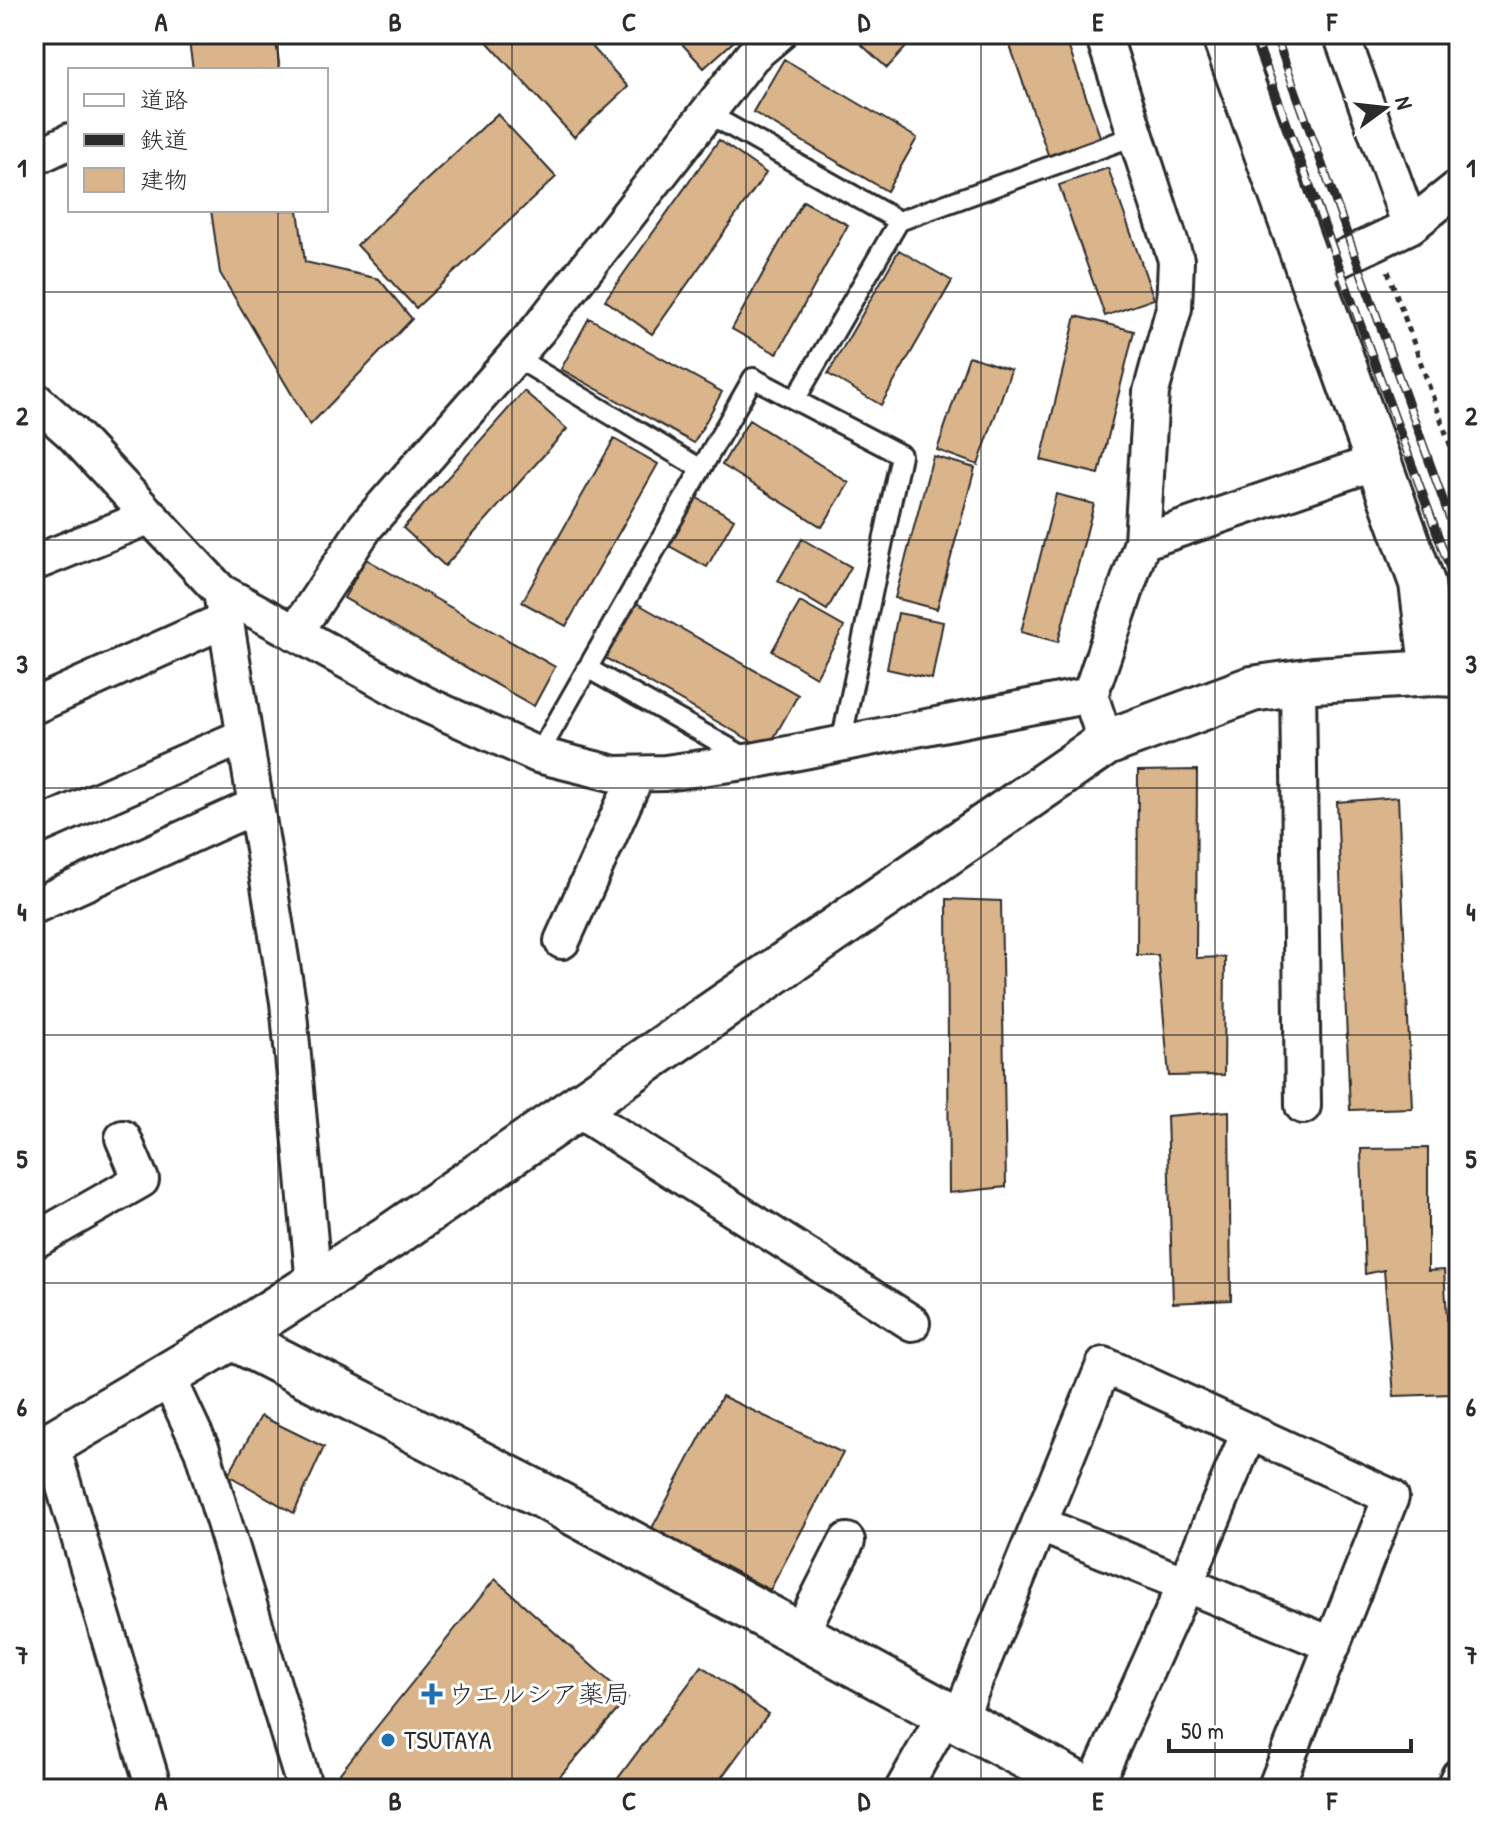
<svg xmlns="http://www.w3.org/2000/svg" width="1493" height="1823" font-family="'Patrick Hand','Klee One',sans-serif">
<rect width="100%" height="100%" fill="#fff"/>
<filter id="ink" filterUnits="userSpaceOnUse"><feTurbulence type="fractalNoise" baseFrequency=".0125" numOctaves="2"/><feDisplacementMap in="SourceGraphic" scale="16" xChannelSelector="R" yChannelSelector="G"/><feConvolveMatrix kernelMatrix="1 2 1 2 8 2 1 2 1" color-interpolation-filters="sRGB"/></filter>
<g filter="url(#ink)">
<!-- building -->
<path fill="#dab48b" stroke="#2b2b2b" stroke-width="2" d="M188,34H275L280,70H193Z
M480,34H581L628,87L574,137Z
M673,34H742L704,68Z
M850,34H918L887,68Z
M1006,34H1064L1103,145L1051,163Z
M784,59L917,138L887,191L753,112Z
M497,114L556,177L416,308L357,245Z
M719,140L766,173L652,334L605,300Z
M1108,168L1154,299L1105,316L1059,185Z
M803,201L848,225L777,354L732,329Z
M211,210H298L305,262L379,279L412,319L310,425L220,273Z
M899,250L952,281L881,405L828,374Z
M1076,316L1134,331L1099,474L1041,460Z
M589,318L722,392L694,443L561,369Z
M969,356L1011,370L978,465L937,450Z
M524,391L567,429L445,566L403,528Z
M749,420L849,483L822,527L722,465Z
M614,439L658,464L566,626L522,602Z
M933,456L975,468L937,609L895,598Z
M1056,494L1094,504L1058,642L1021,632Z
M692,495L734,519L707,567L664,543Z
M802,539L851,567L827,610L778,581Z
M366,559L555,667L534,706L344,598Z
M633,601L798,695L767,750L602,656Z
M800,602L844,627L816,677L772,651Z
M898,613L943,622L932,679L887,669Z
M1197,770L1196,958L1225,957L1224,1075L1169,1076L1158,955H1137L1138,771Z
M1398,797L1412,1108L1350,1110L1337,802Z
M947,899L1001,901L1006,1187L949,1193Z
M1229,1111L1231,1300L1173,1303L1167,1116Z
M1428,1148V1271L1444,1270L1452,1394L1394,1396L1384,1270L1365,1274L1361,1149Z
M722,1396L843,1453L770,1590L652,1528Z
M261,1416L324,1447L294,1513L228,1475Z
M495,1579L628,1698L549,1789H349L336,1778Z
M702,1666L768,1714L713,1789H610Z"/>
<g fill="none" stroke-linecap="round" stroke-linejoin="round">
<defs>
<path id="lane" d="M707,113L899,221L1137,135
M515,357L701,469
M587,668L749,759
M841,743L901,455L795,400L899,221
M538,755L753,378L795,400"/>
<path id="street" d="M1341,34L1410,226
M34,158L70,141
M1311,273L1410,226L1459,187
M34,399L72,433L221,592L425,704L538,755L615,774L665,773L752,761L1090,695L1106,743
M1142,542L1379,461
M34,563L151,516
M221,592L288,1002L314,1285
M295,633L366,526L538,330L752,56L778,34
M1298,682L1303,1106
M1090,695L1142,542L1151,392L1174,308L1176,260L1103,34
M34,706L227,619
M34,828L244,736
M34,906L255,806
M562,941L637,774
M576,1109L912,1323
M34,1241L141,1180L123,1138
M167,1375L202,1450L305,1789
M51,1443L154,1789
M1039,1524L1333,1645
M800,1634L847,1541
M959,1720L1104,1365L1391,1497L1275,1789
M903,1789L946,1713
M1093,1789L1185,1585L1249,1432
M1453,1789L1459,1776"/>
<path id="secondary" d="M1224,34L1422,583L1433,673
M232,1337L545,1497L1086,1789
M34,1454L232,1337L394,1234L1106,743L1252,689L1314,680L1433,673L1459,674"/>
</defs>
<!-- lane casing -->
<use href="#lane" stroke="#2b2b2b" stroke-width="24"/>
<!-- street casing -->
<use href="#street" stroke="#2b2b2b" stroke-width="40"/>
<!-- secondary casing -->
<use href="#secondary" stroke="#2b2b2b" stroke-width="50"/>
<!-- path -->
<path stroke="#2b2b2b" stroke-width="5" stroke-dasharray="6 6" stroke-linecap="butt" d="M1388,271L1459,470"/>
<!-- lane -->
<use href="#lane" stroke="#fff" stroke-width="18"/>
<!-- street -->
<use href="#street" stroke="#fff" stroke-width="34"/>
<!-- secondary -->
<use href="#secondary" stroke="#fff" stroke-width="44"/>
<defs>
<path id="rail" d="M1254,34L1459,593
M1275,34L1459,544"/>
</defs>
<!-- rail casing -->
<use href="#rail" stroke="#2b2b2b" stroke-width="9"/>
<!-- rail -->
<use href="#rail" stroke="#fff" stroke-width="6" stroke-dasharray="18" stroke-linecap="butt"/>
</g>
</g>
<!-- grid -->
<path fill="none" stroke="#2b2b2b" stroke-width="2" stroke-opacity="0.55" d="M278,34V70M512,34V1789M746,34V1789M981,34V1789M1215,34V1789M278,210V1789M34,292H1459M34,540H1459M34,788H1459M34,1035H1459M34,1283H1459M34,1531H1459"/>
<!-- markers -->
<g fill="#1f6fb2" stroke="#fff" stroke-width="3">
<path d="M428 1682h8v8h8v8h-8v8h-8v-8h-8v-8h8z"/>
<circle cx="388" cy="1740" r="8"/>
</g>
<g text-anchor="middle" stroke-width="6" stroke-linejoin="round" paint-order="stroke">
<!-- poi labels -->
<g font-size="26" fill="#2b2b2b" stroke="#fff" text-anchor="start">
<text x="448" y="1703">ウエルシア薬局</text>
<text x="404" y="1749">TSUTAYA</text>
</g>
</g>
<!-- margin -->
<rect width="1493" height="1823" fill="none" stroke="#fff" stroke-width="88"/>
<!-- legend -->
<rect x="68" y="68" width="260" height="144" fill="#ffffff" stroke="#aaaaaa" stroke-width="2"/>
<rect x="84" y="94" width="40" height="12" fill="#ffffff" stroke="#aaaaaa" stroke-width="2"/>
<text x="140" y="108" font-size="24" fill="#2b2b2b">道路</text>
<rect x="84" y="134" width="40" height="12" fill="#2b2b2b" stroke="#aaaaaa" stroke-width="2"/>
<text x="140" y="148" font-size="24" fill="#2b2b2b">鉄道</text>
<rect x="84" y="168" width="40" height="24" fill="#dab48b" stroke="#aaaaaa" stroke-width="2"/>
<text x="140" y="188" font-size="24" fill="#2b2b2b">建物</text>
<!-- north arrow -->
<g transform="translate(1385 108) rotate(75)" stroke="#ffffff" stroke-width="6" paint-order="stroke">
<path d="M0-6L14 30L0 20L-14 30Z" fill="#2b2b2b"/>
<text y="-12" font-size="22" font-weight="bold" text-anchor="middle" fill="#2b2b2b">N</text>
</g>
<!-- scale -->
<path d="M1169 1739v12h242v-12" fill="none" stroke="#2b2b2b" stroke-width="4"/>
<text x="1181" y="1739" font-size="24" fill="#2b2b2b" stroke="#ffffff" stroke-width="6" paint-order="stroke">50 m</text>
<rect x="44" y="44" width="1405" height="1735" fill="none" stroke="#2b2b2b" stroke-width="3"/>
<g font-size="26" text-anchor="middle" font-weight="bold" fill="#2b2b2b">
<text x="161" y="31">A</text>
<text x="395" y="31">B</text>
<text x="629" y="31">C</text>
<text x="864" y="31">D</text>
<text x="1098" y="31">E</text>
<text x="1332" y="31">F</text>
<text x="22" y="177">1</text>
<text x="1471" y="177">1</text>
<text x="22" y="425">2</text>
<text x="1471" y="425">2</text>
<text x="22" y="673">3</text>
<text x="1471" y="673">3</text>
<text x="22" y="921">4</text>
<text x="1471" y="921">4</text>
<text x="22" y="1168">5</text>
<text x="1471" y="1168">5</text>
<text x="22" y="1416">6</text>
<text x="1471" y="1416">6</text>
<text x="22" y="1664">7</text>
<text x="1471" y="1664">7</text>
<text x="161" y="1810">A</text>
<text x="395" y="1810">B</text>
<text x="629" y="1810">C</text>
<text x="864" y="1810">D</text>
<text x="1098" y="1810">E</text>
<text x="1332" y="1810">F</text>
</g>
</svg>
